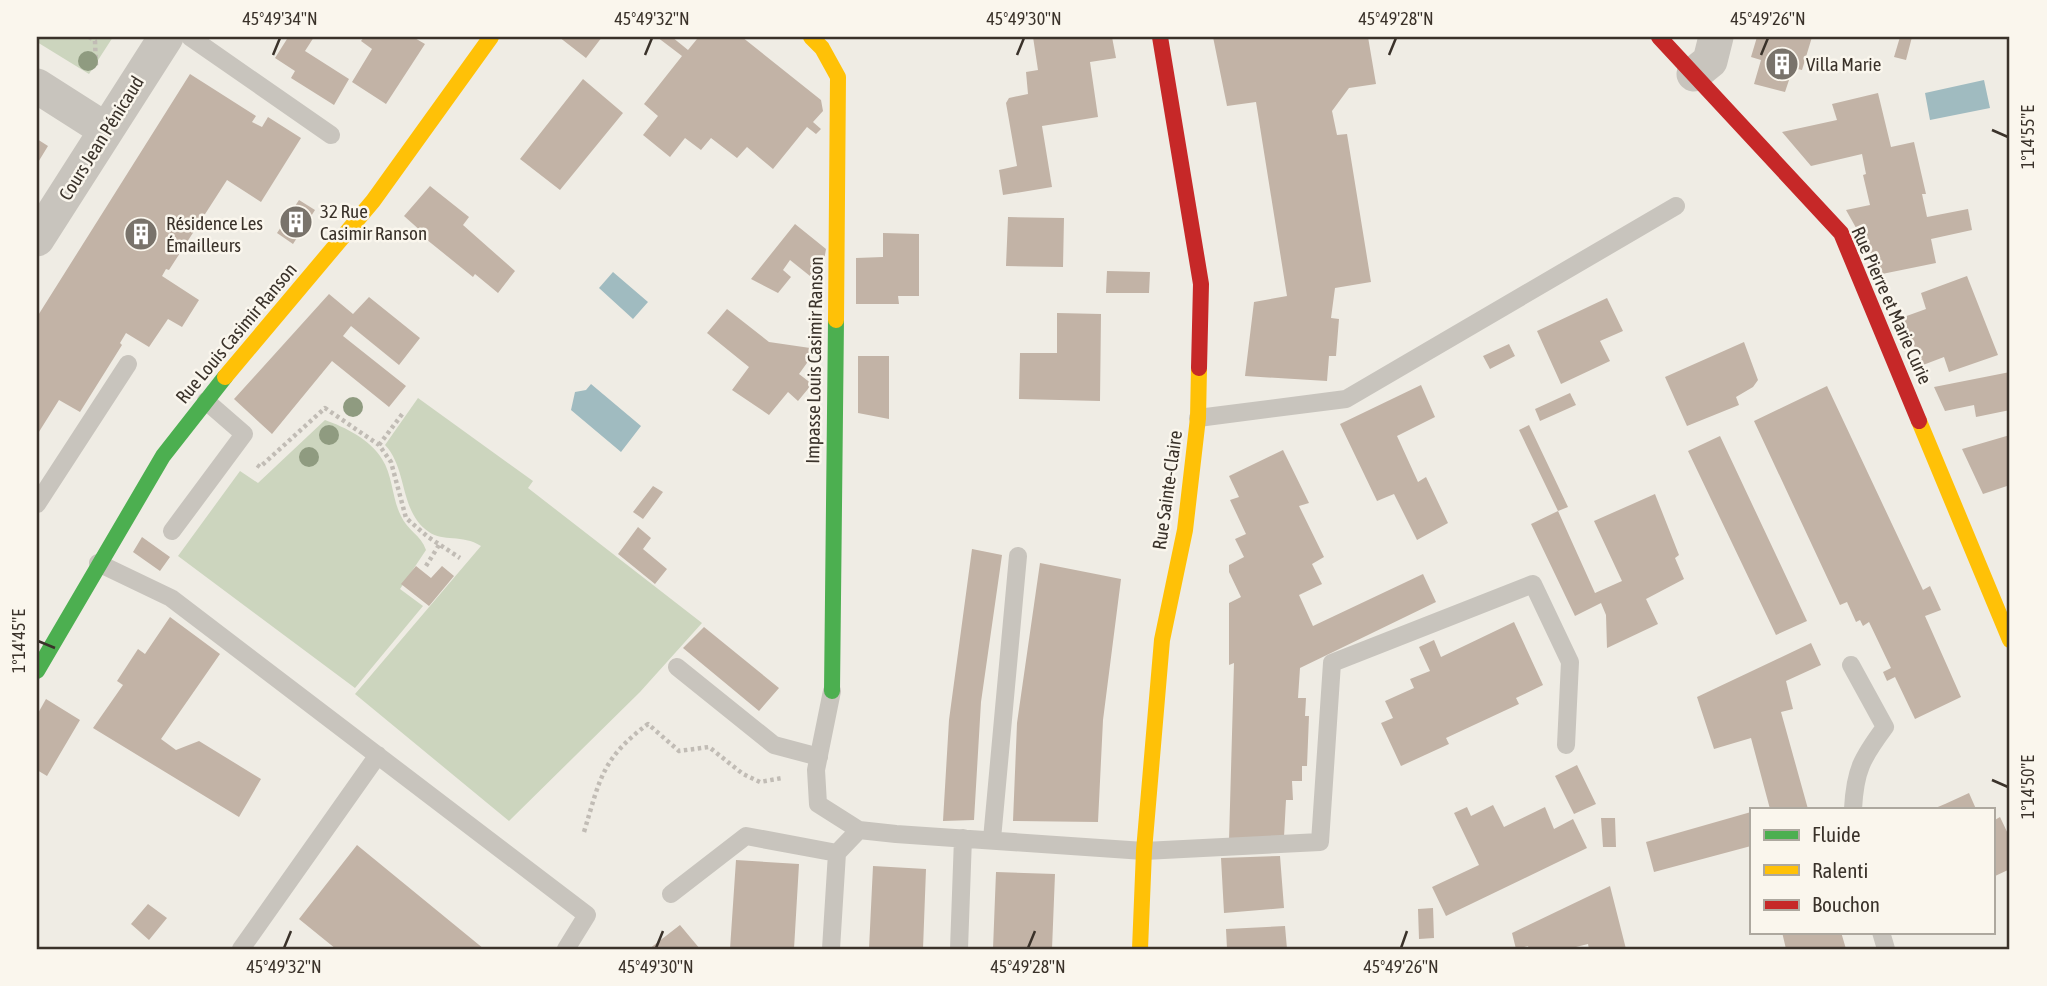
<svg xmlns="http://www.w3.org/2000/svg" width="2047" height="986" font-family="'Asap Condensed',sans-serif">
<rect width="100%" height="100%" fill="#efece4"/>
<!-- green -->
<path fill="#ccd5be" d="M37,37H113L89,74L37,42Z
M418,398L533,481L528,488L702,623L640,692L509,821L355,694L481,546C462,534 443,542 429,532C399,512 408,469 385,445Z
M325,420C345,427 371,440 382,459C393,476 392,499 401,516C407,530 421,535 426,550L400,589L423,606L355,688L178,556L240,471L258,483Z"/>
<!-- water -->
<path fill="#a0bbc0" d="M1984,80L1990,108L1930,120L1925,93Z
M613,272L648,302L633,319L599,288Z
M591,384L641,426L621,452L571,410L575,392L586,390Z"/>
<!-- building -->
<path fill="#c2b3a6" d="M282,37H314L305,51L349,79L334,105L291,78L295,71L275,58L287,39Z
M364,37H413L425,44L386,104L352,82L372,49L361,41Z
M559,37H602L586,58Z
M657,37H672L688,50L697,39L694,37H742L821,100L823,111L813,122L821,129L816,134L807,127L773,169L747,147L737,158L711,138L701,150L685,138L670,157L643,135L658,116L644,104L682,56Z
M1033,37H1112L1116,58L1090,62L1098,117L1042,126L1052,187L1003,195L999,170L1017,166L1006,103L1009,98L1028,94L1026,72L1038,70Z
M1213,37H1368L1376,84L1349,88L1332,111L1337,135L1347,134L1371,282L1335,288L1331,318L1339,319L1336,356H1329L1327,381L1245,376L1254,302L1287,296L1256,102L1227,106Z
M1757,37H1812L1802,70L1793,68L1785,92L1754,84L1761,60L1751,57Z
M1900,37H1912L1906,60L1894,57Z
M190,74L256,116L252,122L262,127L268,117L301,138L261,202L227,180L169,270L166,269L162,276L199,300L182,327L168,319L149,347L126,333L120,343L122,345L80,412L59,400L37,435V317Z
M583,79L623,113L560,190L520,159Z
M1878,93L1891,147L1914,142L1926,194H1922L1927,217L1968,209L1972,230L1931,239L1936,263L1882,274L1846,210L1870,205L1863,175L1866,174L1862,154L1811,166L1782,132L1837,120L1832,104Z
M37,139L48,146L37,164Z
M430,186L469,217L463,225L515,271L498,293L475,274L473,277L421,235L422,232L404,216Z
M299,200L315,210L293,244L277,233Z
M1008,217L1064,218L1063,267L1006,266Z
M795,224L826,249L820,284L790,260L783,270L791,277L778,293L751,279Z
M883,233L919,234V296H898L899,304H856V258L883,257Z
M1107,271L1150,272L1149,293H1106Z
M1967,276L1998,355L1949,372L1944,357L1923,365L1901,318L1926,309L1921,293Z
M329,294L353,314L369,297L420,338L399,365L351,326L343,336L406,386L389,407L332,361L272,434L234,399Z
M1607,298L1623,331L1600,341L1610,361L1561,384L1537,331Z
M727,309L769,342L817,349L799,374L812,384L798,401L788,392L769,415L732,390L749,367L707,333Z
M1057,313L1101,314L1100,401L1019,399L1020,353H1057Z
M1744,342L1758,380L1753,387L1736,397L1739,405L1687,426L1665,377Z
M1509,344L1515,356L1490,369L1483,356Z
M858,356H889V419L858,413Z
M2010,372V410L1976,417L1974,405L1945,411L1934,387Z
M1421,385L1435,417L1397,436L1418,482L1426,477L1448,523L1417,540L1394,494L1377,501L1340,424Z
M1827,386L1923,590L1930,586L1941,610L1925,616L1961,697L1915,719L1895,677L1887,681L1883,672L1891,668L1869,622L1863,626L1860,620L1856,622L1847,602L1840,605L1754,421Z
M1570,393L1576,405L1540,421L1535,409Z
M1529,425L1568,507L1558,511L1519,430Z
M2010,435V485L1983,494L1962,449Z
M1720,436L1807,621L1776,635L1688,451Z
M1283,450L1309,503L1299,506L1324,557L1312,564L1322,584L1299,595L1313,626L1423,574L1436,602L1300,668L1298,698H1306L1305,716H1309L1307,766H1302V781H1292L1293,800H1286L1284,837L1229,841L1234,663L1229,665V603L1241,597L1229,572V565L1244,557L1235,539L1246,534L1230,500L1239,497L1229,476Z
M653,486L663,492L643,519L633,512Z
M1655,494L1679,555L1675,558L1684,579L1646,599L1658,624L1607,648L1606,615L1601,603L1575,616L1531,524L1558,511L1595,593L1622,581L1594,521Z
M638,527L651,538L643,549L667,569L655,584L618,554Z
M142,537L170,557L160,571L133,552Z
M972,549L1002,555L981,702L974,820L943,821L949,720Z
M1040,563L1121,579L1103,720L1098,822L1013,821L1017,723Z
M416,566L431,578L442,566L454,576L429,606L401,584Z
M170,617L220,654L161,739L176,750L199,741L261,779L239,817L93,728L123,685L117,681L138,649L145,654Z
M1514,622L1543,685L1516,698L1519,704L1446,738L1449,744L1401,766L1381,723L1393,718L1385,701L1414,688L1410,679L1430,671L1419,647L1434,640L1441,657Z
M704,627L779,688L759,711L683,648Z
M1811,643L1821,665L1786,681L1793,709L1781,712L1808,809H1770L1751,738L1714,749L1697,697Z
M46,699L80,720L47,776L37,770V715Z
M1577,765L1596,804L1574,814L1555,776Z
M1969,793L1976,809H1933L1945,804Z
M1493,805L1504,827L1545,807L1554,829L1573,819L1587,848L1446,916L1432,887L1479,865L1454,813L1467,807L1471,816Z
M1751,812V846L1654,872L1646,842Z
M2000,817L2010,838V869L1993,877V821Z
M1601,818H1615L1616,847H1603Z
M357,845L484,949H336L299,919Z
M1280,856L1284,908L1224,913L1221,858Z
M736,860L799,864L794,949H730Z
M873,866L926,869L923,949H869Z
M996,872L1055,874L1052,949H993Z
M1610,886L1626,949H1589L1588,944L1568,949H1529L1528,946L1516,949L1512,933Z
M148,904L167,918L149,940L131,924Z
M1433,908L1434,938L1419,939L1418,909Z
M680,925L700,949H649Z
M1285,926L1287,949H1227L1226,929Z
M1782,932H1841L1846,949H1786Z"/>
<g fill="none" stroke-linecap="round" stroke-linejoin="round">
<!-- path -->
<path stroke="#c1bcb5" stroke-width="4.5" stroke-dasharray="3.5 3.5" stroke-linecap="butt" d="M89,37L95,41L96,67
M379,445L403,413
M257,465L260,467L325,408L379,445L391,462L406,518L428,537L460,558
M426,566L439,545
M584,832C600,779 602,758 648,724L679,751L709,747L743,774L760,782L782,778"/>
<!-- lane -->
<path stroke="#c8c4bd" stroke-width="18" d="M190,37L331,135
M1198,418L1346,399L1676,206
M37,504L128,364
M172,531L244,434L206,401
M98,563L171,598L587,915L566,949
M1851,665L1885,727C1862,758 1855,770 1853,809
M677,667L774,745L819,757
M832,691L816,770L818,804L859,830L896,834L1144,851L1320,842L1332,663L1533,584L1570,662L1566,745
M992,839L1018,556
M671,894L746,836L837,853
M1881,932L1886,949
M241,949L378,755
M831,949L837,853L859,830
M959,949L963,838"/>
<!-- street -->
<path stroke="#c8c4bd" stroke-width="35" d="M1694,74L1710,61L1716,37
M37,86L106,130
M37,239L166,37"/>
<!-- fast -->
<path stroke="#4caf50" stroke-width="16" d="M37,671L163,456L225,377
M832,691L836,320"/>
<!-- slow -->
<path stroke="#ffc107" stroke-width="16" d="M811,37L822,48L838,77L836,320
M225,377L373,201L491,37
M1919,421L2010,640
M1140,949L1144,851L1162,640L1185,530L1198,418L1199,368"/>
<!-- jam -->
<path stroke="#c62828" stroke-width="16" d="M1160,37L1201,284L1199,368
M1659,37L1841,233L1919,421"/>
</g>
<!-- trees -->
<g fill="#8f9b80">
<circle cx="88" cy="61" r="10"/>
<circle cx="353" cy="407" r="10"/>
<circle cx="329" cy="435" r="10"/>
<circle cx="309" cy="457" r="10"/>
</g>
<!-- ticks -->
<path fill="none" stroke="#3a322a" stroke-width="2.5" d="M273,55L280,38M645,55L652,38M1017,55L1024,38M1389,55L1396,38M1761,55L1768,38M1992,130L2008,137M38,641L55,648M1992,780L2008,787M284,948L291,931M656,948L663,931M1028,948L1035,931M1401,948L1407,931"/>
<!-- icons -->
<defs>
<symbol id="building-disc" viewBox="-11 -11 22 22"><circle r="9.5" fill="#79736b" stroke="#faf6ed"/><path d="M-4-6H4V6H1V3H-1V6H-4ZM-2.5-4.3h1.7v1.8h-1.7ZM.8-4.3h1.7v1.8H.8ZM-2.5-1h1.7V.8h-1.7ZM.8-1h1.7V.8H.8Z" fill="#fff"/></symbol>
</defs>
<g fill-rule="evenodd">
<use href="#building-disc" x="1763" y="45" width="38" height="38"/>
<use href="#building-disc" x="277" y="203" width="38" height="38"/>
<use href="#building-disc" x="122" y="215" width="38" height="38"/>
</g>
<g text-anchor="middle" stroke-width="5" stroke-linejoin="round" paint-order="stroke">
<!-- poi labels -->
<g font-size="19" fill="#3a322a" stroke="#faf6ed" text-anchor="start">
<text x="1806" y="71">Villa Marie</text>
<text x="320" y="218">32 Rue<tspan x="320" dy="22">Casimir Ranson</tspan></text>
<text x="166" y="230">Résidence Les<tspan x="166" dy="22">Émailleurs</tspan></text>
</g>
<!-- street labels -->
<g font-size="19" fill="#3a322a" stroke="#faf6ed">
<text transform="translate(101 138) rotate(-58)" y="7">Cours Jean Pénicaud</text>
<text transform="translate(1892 305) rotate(66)" y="7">Rue Pierre et Marie Curie</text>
<text transform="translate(236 333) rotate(-50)" y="7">Rue Louis Casimir Ranson</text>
<text transform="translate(814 360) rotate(-89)" y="7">Impasse Louis Casimir Ranson</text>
<text transform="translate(1167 490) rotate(-82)" y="7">Rue Sainte-Claire</text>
</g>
</g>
<!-- border -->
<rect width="2047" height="986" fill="none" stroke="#faf6ed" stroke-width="77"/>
<!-- legend -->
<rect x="1750" y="808" width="245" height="126" fill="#faf6ed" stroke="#ada89f" stroke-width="2"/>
<rect x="1764" y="830" width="35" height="10" fill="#4caf50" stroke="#ada89f" stroke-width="2"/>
<text x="1812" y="842" font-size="21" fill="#3a322a">Fluide</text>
<rect x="1764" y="865" width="35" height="10" fill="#ffc107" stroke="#ada89f" stroke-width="2"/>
<text x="1812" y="878" font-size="21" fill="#3a322a">Ralenti</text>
<rect x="1764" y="900" width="35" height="10" fill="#c62828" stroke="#ada89f" stroke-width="2"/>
<text x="1812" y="912" font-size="21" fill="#3a322a">Bouchon</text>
<rect x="38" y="38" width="1970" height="910" fill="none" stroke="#3a322a" stroke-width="2.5"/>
<g font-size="18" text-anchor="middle" fill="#3a322a">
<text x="280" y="25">45°49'34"N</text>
<text x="652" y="25">45°49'32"N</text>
<text x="1024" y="25">45°49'30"N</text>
<text x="1396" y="25">45°49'28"N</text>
<text x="1768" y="25">45°49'26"N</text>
<text transform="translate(2028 137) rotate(-90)" y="6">1°14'55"E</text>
<text transform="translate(19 641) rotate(-90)" y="6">1°14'45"E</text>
<text transform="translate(2028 787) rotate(-90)" y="6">1°14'50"E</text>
<text x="284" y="973">45°49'32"N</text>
<text x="656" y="973">45°49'30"N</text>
<text x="1028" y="973">45°49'28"N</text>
<text x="1401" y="973">45°49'26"N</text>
</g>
</svg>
